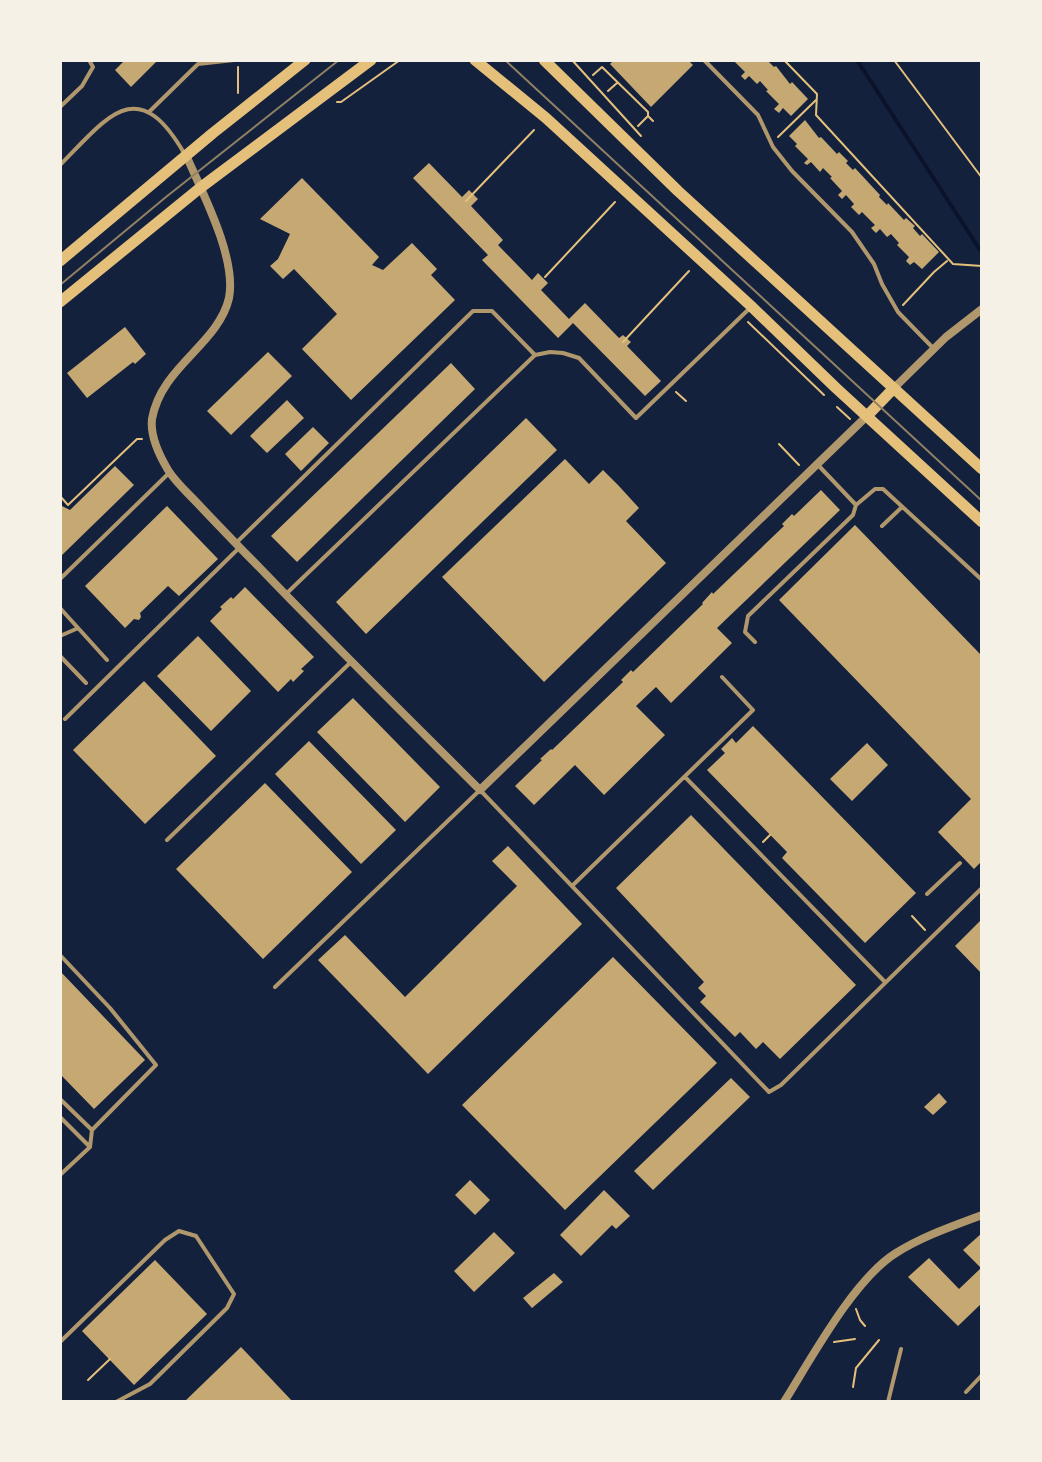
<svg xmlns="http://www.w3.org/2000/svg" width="1042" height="1462" font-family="Inter,sans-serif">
<rect width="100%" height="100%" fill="#14213d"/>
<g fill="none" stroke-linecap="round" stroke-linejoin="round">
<!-- stream -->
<path stroke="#0b132b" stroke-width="4" d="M857,60L980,250"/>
</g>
<!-- building -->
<path fill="#c6a872" d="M125,60H158L131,87L115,70Z
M614,60H688L693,65L651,107L610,64Z
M733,60H767L774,67L776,66L790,84L792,82L808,99L791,116L783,108L779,113L774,109L779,104L766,91L768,90L760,81L757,84L749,76L745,80L741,76L745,72Z
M805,120L819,138L821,137L837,154L839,152L848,161L846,163L853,170L855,168L880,195L879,197L887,205L888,203L904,220L906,218L915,226L913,228L920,236L922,234L939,252L922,269L914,262L910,265L906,261L909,257L897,245L899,243L891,234L887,237L880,229L876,233L871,228L875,225L862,212L859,215L851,207L854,204L846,195L842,199L838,195L842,191L830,178L832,177L823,168L820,172L811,162L807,165L804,163L808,159L795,146L797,144L789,136Z
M429,163L462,197L469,190L478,199L471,206L503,240L498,245L532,280L538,273L548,283L541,290L569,319L585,303L619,338L623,335L631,342L627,346L661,381L645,396L573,323L558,338L482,260L488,255L413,178Z
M302,178L379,257L372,265L383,270L412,243L437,269L431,275L455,300L351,400L302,349L337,314L294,269L283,279L270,266L278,259L290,234L260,219Z
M125,327L146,354L135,364L133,362L87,398L67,373Z
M268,352L292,376L231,435L207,411Z
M451,363L475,389L297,562L271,536Z
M287,400L304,418L267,453L250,436Z
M526,418L557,450L366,634L336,602Z
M313,427L329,443L301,471L285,454Z
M565,459L589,484L603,470L618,485L639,508L626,521L666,563L544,682L442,577Z
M115,466L134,485L60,557V505L70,510Z
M821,490L840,510L717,628L732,643L671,703L656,687L636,706L665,735L604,795L575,765L534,805L515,786L542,760L540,759L551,749L552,750L623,682L621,680L631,670L633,672L703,604L702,603L712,592L713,594L784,526L782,524L792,514L794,516Z
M167,506L218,559L179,596L168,586L140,613L141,617L139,620L134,619L125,628L85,586Z
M855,525L982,656V861L974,869L938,832L971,799L779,600Z
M245,587L314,657L301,669L304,671L293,682L291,679L278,692L210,621L222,609L220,607L231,597L233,599Z
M198,636L251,691L211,731L157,676Z
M144,681L216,756L145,824L73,750Z
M353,698L440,787L405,822L317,732Z
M753,726L916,893L865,943L782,858L787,852L707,770L725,753L721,749L732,738L736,743Z
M309,741L396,830L361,864L275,774Z
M867,743L888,765L852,801L830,779Z
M265,783L352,872L263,959L176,869Z
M691,815L856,985L780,1059L763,1042L756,1049L740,1032L735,1037L700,1002L706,996L698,988L704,982L616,888Z
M508,846L582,924L428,1074L318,960L345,935L405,997L517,886L492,861Z
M982,919V974L955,946Z
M613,957L717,1063L565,1210L462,1105Z
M60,971L145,1060L94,1109L60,1074Z
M731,1078L750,1097L653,1190L634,1171Z
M939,1093L947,1102L933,1115L924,1107Z
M470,1180L490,1200L475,1215L455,1195Z
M604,1190L630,1216L616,1229L612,1225L581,1256L560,1235Z
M494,1232L515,1253L474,1292L454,1271Z
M982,1233V1303L958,1326L908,1277L929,1258L959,1289L981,1268L963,1250Z
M155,1260L207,1314L134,1385L82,1331Z
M554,1273L563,1282L532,1308L523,1298Z
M241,1347L293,1402H184Z"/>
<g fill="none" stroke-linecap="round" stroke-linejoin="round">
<!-- path -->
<path stroke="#e5c07b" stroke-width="2" d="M572,60L641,136
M784,60L817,94L816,115L953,264L982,266
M894,60L982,178
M238,67V93
M593,75L602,67L648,112V116
M608,91L617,83
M337,102H341L400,60
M638,126L648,116L653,121
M778,137L816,100
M466,201L534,130
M545,277L615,202
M903,305L934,272L947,261
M748,322L824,395
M623,342L689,271
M676,392L686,401
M837,407L850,419
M779,444L799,465
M60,496L68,505L137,439H142
M763,842L770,835
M912,916L925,930
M856,1309L860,1320L865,1326
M834,1342L855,1339
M88,1380L110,1359
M853,1387L856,1368L879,1340"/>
<!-- service -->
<path stroke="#b1986c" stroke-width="4" d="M704,60L758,115L773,147L792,171L852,232L874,264L882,284L898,312L934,349
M60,107L82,86L93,67L89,60
M150,111L198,64L234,60
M60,165C107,118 137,72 184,153
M856,505L875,489H883L982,580
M882,526L902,507
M236,543L473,311H492L535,355
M60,579L168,474
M287,593L535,355L550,352L563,353L579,358L636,418L751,307
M60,608L107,660
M60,636L76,629
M755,642L745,632L748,616L853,515L856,505L818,465
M60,656L86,683
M65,719L240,547
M685,777L885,982
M167,840L352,661
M572,886L753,710L722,677
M927,894L960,863
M60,955L110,1008L156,1065L92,1130L90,1147L60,1175
M275,987L480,790L769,1092L781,1085L982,888
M60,1099L92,1130
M60,1117L90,1147
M60,1342L165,1240L179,1231L196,1236L234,1294L227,1308L150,1384L116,1402
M966,1392L982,1375
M888,1402L901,1349"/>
<!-- minor -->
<path stroke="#b1986c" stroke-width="8" d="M186,155C202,192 237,258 229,298C224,320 208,337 193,353C175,372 157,391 152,419C150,436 159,455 168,470C176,483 189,494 200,506C219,526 239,547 259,567C331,642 406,716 480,790L867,416
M893,389L946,337L982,309
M784,1402C811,1359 854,1279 896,1253C923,1236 953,1226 982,1215"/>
<!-- secondary -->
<path stroke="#e5c07b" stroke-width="11" d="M475,60L546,118L751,306L836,388L982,522
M544,60L678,191L982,469
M60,261L213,133L305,60
M60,302L200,188L371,60
M867,416L893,389"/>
<!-- tram -->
<path stroke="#918062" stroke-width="2" d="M505,60L982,501
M60,285L166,197L339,60"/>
</g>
<!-- border -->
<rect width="1042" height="1462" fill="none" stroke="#f6f1e7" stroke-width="124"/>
</svg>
